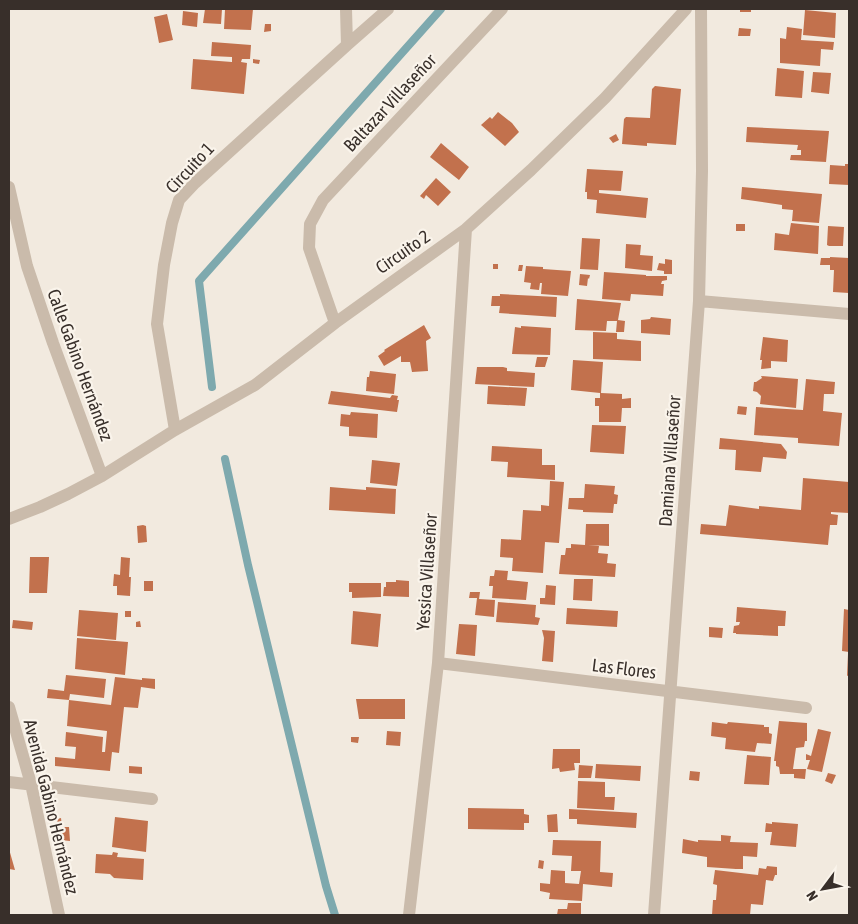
<svg xmlns="http://www.w3.org/2000/svg" width="858" height="924" font-family="'Asap Condensed',sans-serif">
<rect width="100%" height="100%" fill="#f2eadf"/>
<g fill="none" stroke-linecap="round" stroke-linejoin="round">
<!-- stream -->
<path stroke="#7ea9ae" stroke-width="8" d="M212,387L199,281L441,9
M225,459L248,565L326,886L335,915"/>
</g>
<!-- building -->
<path fill="#c2714d" d="M205,9H222L221,24L203,23Z
M225,9H253L251,30L224,29Z
M740,9H751V12H740Z
M805,10L836,13L835,38L803,35Z
M183,11L198,13L197,27L182,25Z
M167,14L173,40L159,43L154,17Z
M265,24H271V31L264,32Z
M787,27L802,29L801,40L834,42L833,50L821,49L820,66L780,63V38L786,39Z
M739,28L751,29L750,36H738Z
M212,42L251,45L250,59H242L241,62L247,63L244,94L191,89L193,59L232,62V57L211,56Z
M253,59L260,60L259,64L253,63Z
M777,68L804,71L802,98L775,96Z
M813,72L831,73L829,94L811,92Z
M655,86L681,89L676,145L647,143V146L622,144L624,119L626,117L650,118L652,89Z
M498,112L512,123L519,132L505,146L481,125L490,117L492,119Z
M747,127L829,131L826,162L790,160L791,155H801V150H797L798,145L746,142Z
M616,134L619,140L613,143L609,138Z
M441,143L469,167L459,180L430,157Z
M845,164H849V185L829,184L830,165L845,166Z
M587,169L623,171L621,191L599,190V193L648,198L646,218L596,213L597,200L587,199V192H585Z
M436,178L451,192L438,206L426,195L424,199L420,196Z
M742,187L822,194L819,223L792,221L793,210L782,209V205L741,199Z
M791,223L819,226L818,254L774,250L775,233L789,235Z
M736,224H745V231H736Z
M828,226L844,227L843,246H829L827,245Z
M582,238L600,239L598,270L580,269Z
M626,244L641,245L640,255L653,256L652,271L625,268Z
M830,257L849,258V293L833,292L834,270H830V265H820L821,258H830Z
M665,259L672,260V274H664V271L657,270L659,263L665,264Z
M493,264H498V269H493Z
M519,265H523L522,271H518Z
M526,266L543,267V269L571,271L568,296L541,294L542,283H540L539,290L530,289L531,283L524,282Z
M604,272L646,275V276H667V280L662,281L661,284H664L663,296L631,294L630,301L602,299Z
M580,274L590,275L589,279L588,278L587,286L579,285Z
M500,294L557,297L556,317L499,313L500,306H491L492,296H500Z
M577,299L621,303L618,320L625,321L624,332H616L617,321H607L606,331L575,330Z
M651,317L671,319L670,335L641,333V320L650,319Z
M424,325L431,338L426,341L428,371L412,372L410,362H401V356L384,366L378,356L385,351L384,350Z
M521,326L551,328L550,355L512,354L515,327L521,328Z
M593,332L617,333V339L641,341V361L593,359Z
M763,337L788,340L787,362L771,361V368L761,369L762,360H760Z
M537,357H548L545,367H535Z
M573,360L603,362L601,393L622,394V399L631,398V408H622L621,422H599V406H595V398H600V393L571,390Z
M477,367H503L507,368V371L535,373L534,387L475,384Z
M370,371L396,374L394,394L366,391L367,377H369Z
M761,376L798,379L796,408L760,404L761,396L757,392L753,391L754,382H756L762,378Z
M806,379L835,382L834,394H824L823,411L842,413L839,446L798,443V438L754,435L756,407L803,410Z
M488,386L527,388L525,406L487,404Z
M331,391L390,398L392,395L398,396L397,400H399L397,412L328,404Z
M738,406L747,407L746,415L737,414Z
M351,412L378,414L377,438L349,436V427L340,426L341,414L350,415Z
M592,425L626,426L624,454L590,452Z
M720,438L781,444L787,452L786,459L763,457L761,472L735,470L736,450L719,449Z
M492,446L542,449V465H555V480L507,477L508,462L491,461Z
M372,460L400,463L397,486L370,483Z
M803,478L849,482V513L831,512V514L838,515L837,525H830L828,545L700,534L701,524L726,526L729,505L759,509V506L801,510Z
M550,481L564,482L559,543L545,542L543,573L512,571L513,558L500,557L501,539L521,540L523,510L541,511V505L549,506Z
M585,484L615,486L614,494L618,495L617,504H614L613,513L583,512V510L568,509L569,498H584Z
M330,487L366,490V487L396,489L395,514L329,510Z
M586,524H609V546L588,545L599,546L598,553L608,554L607,563L616,564L615,577L559,574L561,555H565L566,548H571V544L585,545Z
M143,525L146,526L147,542L138,543L137,526Z
M30,557H49L47,593H29Z
M121,557L130,558L129,577H131L130,596L117,595V586H113L114,574L120,575Z
M495,570L508,571L507,580L528,582L526,600L492,598L493,586H489L490,576H494Z
M574,579H593L592,601L573,600Z
M396,580L409,581V597L383,596L384,587H386V582H396Z
M144,581H153V591H144Z
M349,583H381V597L352,598V592H349Z
M546,585L556,586L555,605L540,604V598H545Z
M470,592H480L479,599L495,600L494,617L475,615L477,598H469Z
M498,602L536,605L535,617L540,618L538,625L496,622Z
M737,607L786,611L785,626H778V636L736,634V633H733L734,626L739,625L740,622H736Z
M567,608L618,611L617,627L566,624Z
M844,609L849,610V652L842,651Z
M79,610L118,613L116,640L77,636Z
M125,611H131V617H125Z
M353,611L381,614L378,647L351,644Z
M13,620L33,622L32,630L12,628Z
M140,621L141,627H136V622Z
M459,624L477,625L475,656L456,654Z
M709,627L723,628L722,638L709,637Z
M542,630L555,631L553,662L542,661L544,638Z
M77,638L128,642L125,675L75,669Z
M848,654H849V675L847,676Z
M66,675L106,679L104,698L70,694L69,700L47,698L48,689L64,691Z
M115,677L142,680V678L155,679V689L141,687L138,708L124,707L119,753L112,752L110,771L55,766V757L75,759L76,747L65,746L66,732L103,737L102,752H105L107,731L67,726L69,700L111,705Z
M356,699H405V719H359Z
M779,721L807,723V741H805L804,747L796,748L793,769H806L805,779L794,778V774H780L779,767L776,766V761H774Z
M712,722L727,724L728,722L764,725V727H769V733L772,734L771,744L757,743L755,752L725,749L726,738L711,736Z
M818,729L831,732L822,772L807,769L810,760H806V754L811,756Z
M387,731L401,732L400,746L386,745Z
M351,737H359L358,743L351,742Z
M553,749H580V763H574L575,770L560,772L559,768L552,769Z
M747,755L771,757L769,785L744,784Z
M596,764L641,766L640,781L595,778Z
M579,765L593,766L591,778H578Z
M129,766L142,767V774L129,773Z
M690,771L700,772L699,781L689,780Z
M828,773L836,775L832,784L825,781Z
M578,781L605,782V797H615L614,810L577,808Z
M468,808L524,809V814L529,815V823H524V830L468,829Z
M569,809L637,813L636,828L577,824V819H569Z
M557,814L558,832H548L547,815Z
M115,817L148,821L146,852L112,847Z
M61,818L62,827H69L70,841L61,840L57,819Z
M772,822L798,824L796,847L770,845L772,832H765L766,823L772,824Z
M721,835L731,836L730,842L758,843L757,857L743,856V869H736L707,867V857L682,853L683,839L698,842V840L721,841Z
M553,840L601,841L600,872L613,873L612,887L583,884L582,901L549,899L550,893L540,891V883L550,884L551,870L565,871V883L579,884L581,871H571L572,856L552,855Z
M9,849L15,870L9,869Z
M113,852L118,853L117,857L144,859L143,880L114,878L110,874L95,873L96,854L112,855Z
M539,860L544,861L543,869L538,868Z
M767,866L777,867V875H775L773,881L766,880L763,905L751,904L750,915H712L713,900H716L717,887V885L713,884L715,870L758,875L759,868L766,869Z
M568,903H581V915H557L558,909H567Z"/>
<g fill="none" stroke-linecap="round" stroke-linejoin="round">
<!-- minor -->
<path stroke="#cabbab" stroke-width="12" d="M347,45L388,9
M9,187L27,266L53,343L102,476
M699,301L849,314
M335,323L309,248L310,224L323,200L502,9
M175,430L157,324L164,265L172,223L179,200L195,183L347,45L346,9
M9,519L40,507L68,494L102,476L175,430L255,385L335,323L466,229L531,170L605,98L686,9
M438,663L806,708
M9,707L31,784L59,915
M9,782L152,799
M409,915L438,663L466,229
M654,915L699,301L702,171L701,9"/>
</g>
<g text-anchor="middle" stroke-width="4.5" stroke-linejoin="round" paint-order="stroke">
<!-- street labels -->
<g font-size="18" fill="#382f2a" stroke="#faf4eb">
<text transform="translate(390 103) rotate(-47)" y="6">Baltazar Villaseñor</text>
<text transform="translate(190 168) rotate(-47)" y="6">Circuito 1</text>
<text transform="translate(403 252) rotate(-35)" y="6">Circuito 2</text>
<text transform="translate(80 365) rotate(70)" y="6">Calle Gabino Hernández</text>
<text transform="translate(670 461) rotate(-86)" y="6">Damiana Villaseñor</text>
<text transform="translate(427 572) rotate(-86)" y="6">Yessica Villaseñor</text>
<text transform="translate(624 669) rotate(7)" y="6">Las Flores</text>
<text transform="translate(51 807) rotate(76)" y="6">Avenida Gabino Hernández</text>
</g>
</g>
<!-- border -->
<rect width="858" height="924" fill="none" stroke="#382f2a" stroke-width="20"/>
<!-- north arrow -->
<g transform="translate(823 889) rotate(238)" stroke="#faf4eb" stroke-width="4" paint-order="stroke">
<path d="M0-4L9 19L0 12L-9 19Z" fill="#382f2a"/>
<text y="-8" font-size="14" font-weight="bold" text-anchor="middle" fill="#382f2a">N</text>
</g>
</svg>
